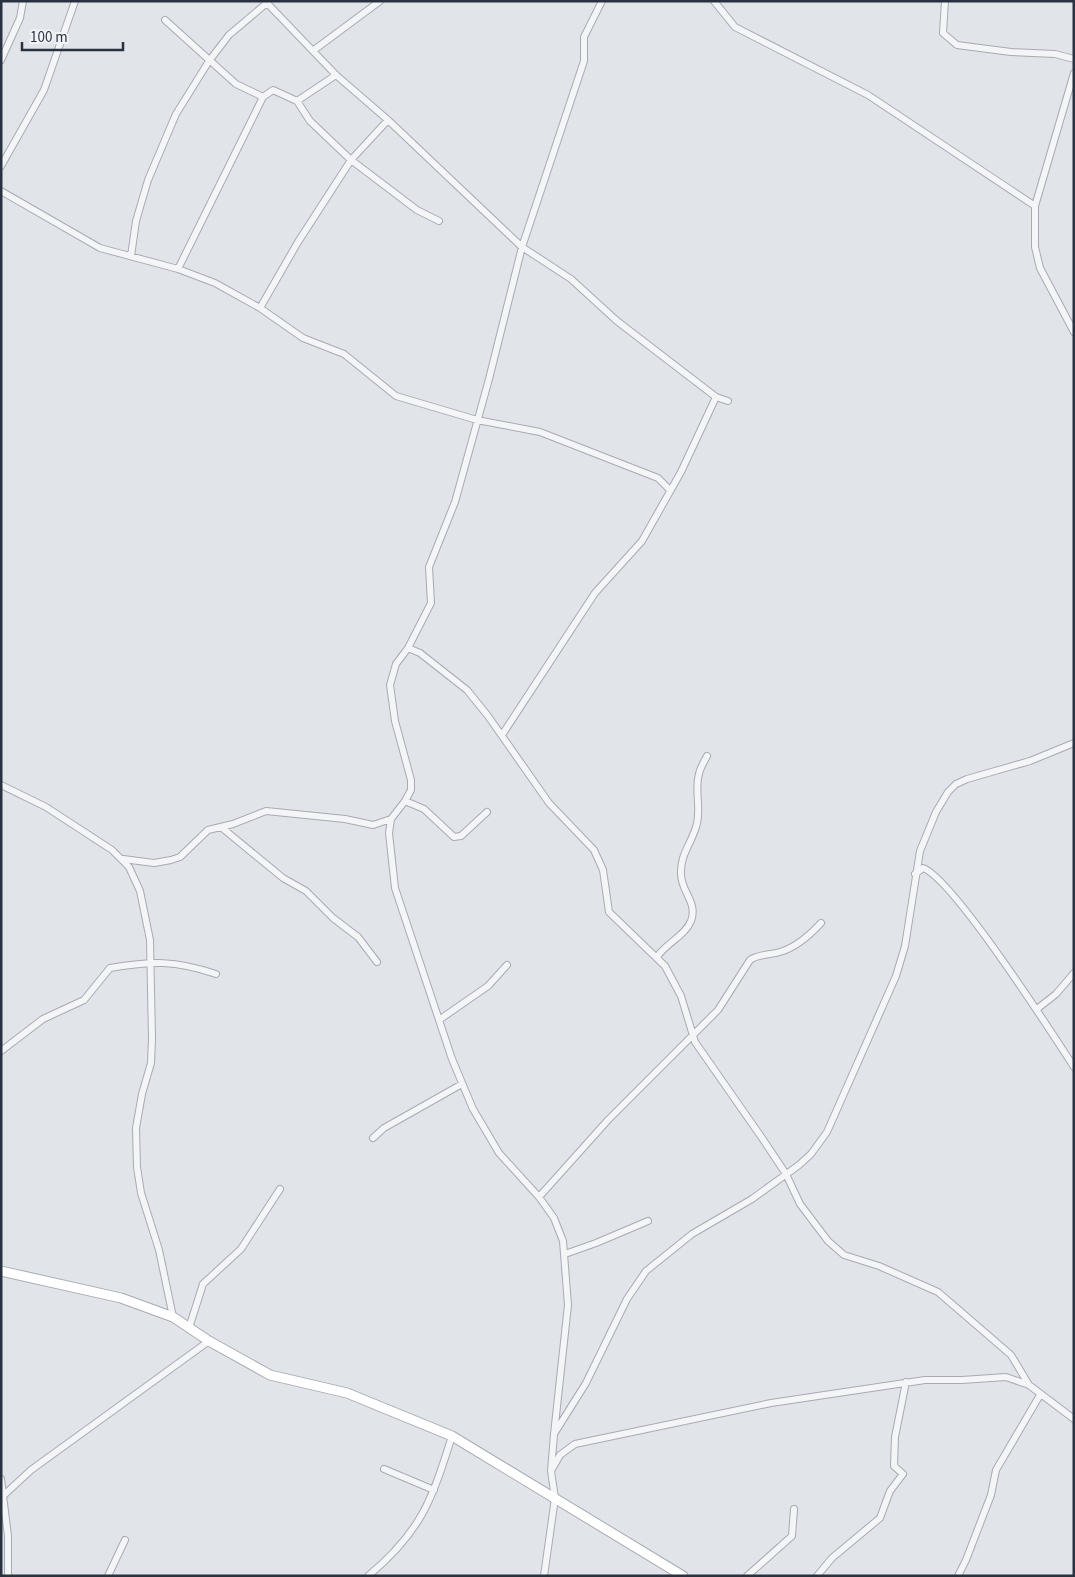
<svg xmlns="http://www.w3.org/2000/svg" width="1075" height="1577" font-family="'Source Sans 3',sans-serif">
<rect width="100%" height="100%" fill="#e1e4e9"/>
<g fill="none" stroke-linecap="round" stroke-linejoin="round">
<defs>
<path id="minor" d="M265,1L336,75L388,120L522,247L571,279L617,321L716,397L728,401
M714,1L735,27L868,95L1035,206
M945,1L943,33L957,45L1011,52L1055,54L1074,59
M165,20L236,84L263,97L273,90L297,101L310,121L351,160L417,210L439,221
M314,50L380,1
M1,60L20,18L23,1
M1074,73L1035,206V247L1040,268L1074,332
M297,101L336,75
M1,166L44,90L75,1
M1,191L100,248L178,269L215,283L260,308L303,338L344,354L396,396L477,420L540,432L658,478L670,490
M131,256L136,221L148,180L176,114L209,61L229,35L268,2
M178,269L263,97
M260,308L298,242L351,160L388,120
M408,648L420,653L467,690L488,716L549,803L594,850L603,870L609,912L665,966L681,996L695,1042L762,1138L786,1174L800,1204L828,1241L844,1255L879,1266L938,1292L1011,1355L1029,1385
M502,735L595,593L642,541L681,472L716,397
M1,785L46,807L112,850L129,867L140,891L150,940L152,1039L151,1063L142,1094L136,1128L137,1167L141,1193L159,1250L173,1317
M405,801L424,809L454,837L461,836L487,812
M221,827L283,878L306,891L333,918L358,937L377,962
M123,859L154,863L171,860L180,857L208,830L233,824L266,811L345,819L373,825L391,819
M915,874L923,868C952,878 1052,1033 1074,1067
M657,957C666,943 685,936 691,921C698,902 681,892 681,874C680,855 691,844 696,827C702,810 694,791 699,774C700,768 704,762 707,756
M1037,1009L1056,994L1074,973
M439,1020L488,986L507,965
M1,1051L43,1019L84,1000L110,968C153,961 174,960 216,974
M373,1138L384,1128L462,1084
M539,1197L608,1120L718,1010L750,960C758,954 770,955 780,952C797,947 810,935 821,923
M565,1254L596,1243L648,1221
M189,1328L203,1284L241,1249L280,1189
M554,1434L568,1305L563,1241L554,1218L539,1197L499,1153L473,1109L452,1059L395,888L389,833L391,819L405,801L411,790V780L395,721L390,685L396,664L408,648L431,603L429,567L455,502L489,379L522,247L584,61V37L602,1
M384,1469L434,1490
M551,1471L554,1434L586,1383L627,1299L646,1271L692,1234L752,1199L799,1165L811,1154L827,1132L896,976L905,946L920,851L936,812L948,792L956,784L967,779L1030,761L1074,743
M1,1479L8,1536V1576
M4,1495L31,1470L209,1341
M108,1576L125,1540
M368,1576C421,1532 432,1500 452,1436
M544,1576L555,1498L551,1471L560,1455L575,1444L771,1403L925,1380H962L1006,1377L1029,1385L1074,1419
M747,1576L792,1536L794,1509
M817,1576L832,1558L880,1518L890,1491L903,1474L894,1466L895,1437L906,1382
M958,1576L966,1560L991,1495L996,1470L1040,1395"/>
<path id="secondary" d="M1,1271L121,1298L173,1317L209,1341L270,1375L347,1393L452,1436L683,1576"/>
</defs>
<!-- minor casing -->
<use href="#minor" stroke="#a6abb3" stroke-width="8"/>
<!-- secondary casing -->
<use href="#secondary" stroke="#a6abb3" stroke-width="11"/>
<!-- minor -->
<use href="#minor" stroke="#f4f5f7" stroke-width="6"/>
<!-- secondary -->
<use href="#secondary" stroke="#fff" stroke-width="9"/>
</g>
<!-- border -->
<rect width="1075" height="1577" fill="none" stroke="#2a313f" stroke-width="5"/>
<!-- scale -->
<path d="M22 42v8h101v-8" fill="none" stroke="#2a313f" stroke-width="2.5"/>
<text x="30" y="42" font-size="15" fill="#2a313f" stroke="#f1f3f6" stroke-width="4" paint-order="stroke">100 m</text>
</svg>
